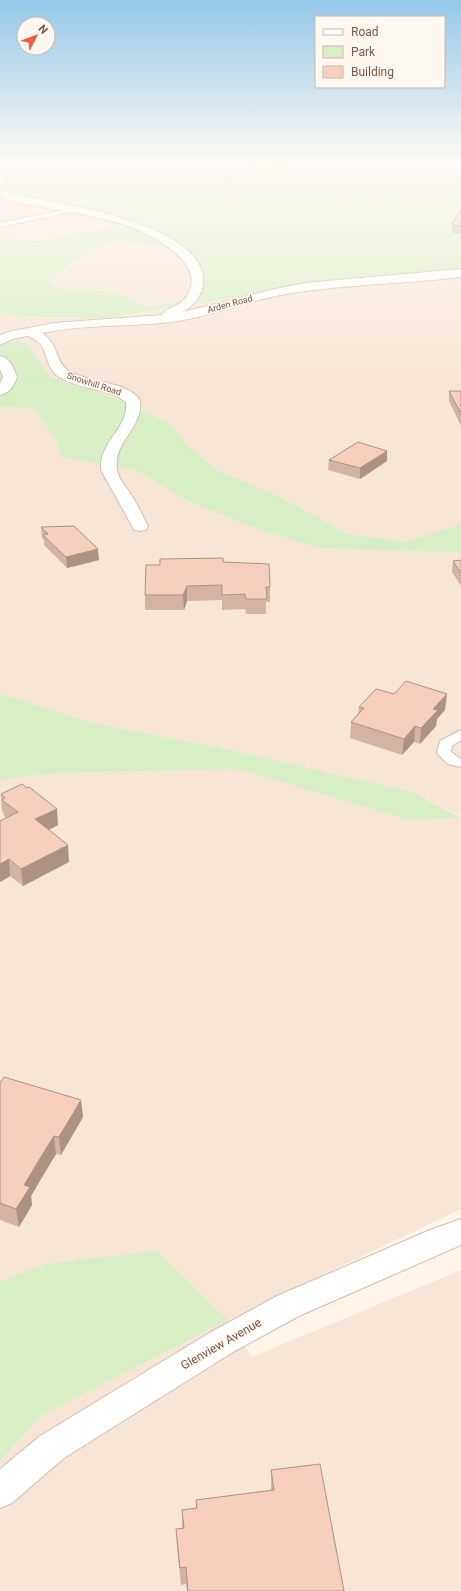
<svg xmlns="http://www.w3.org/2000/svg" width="461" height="1591" font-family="Roboto,sans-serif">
<rect width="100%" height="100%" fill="#fef4e8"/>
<!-- residential -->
<path fill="#f7e6d6" d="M110,164H461V179H424L370,188L351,182L333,170L273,169L242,179L109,166Z
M0,196L4,199L121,225L35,241L0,237Z
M116,241L163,247L183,262L192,276L188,299L147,308L117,292L56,289L49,281L72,265L91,249Z
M461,267V524L405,542L348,534L278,496L217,470L187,445L170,424L120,400L51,377L27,344L0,334V313L24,317L140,313L229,299L302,283L424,272Z
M0,407L34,408L55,438L61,457L135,470L188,501L252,527L319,548L461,553V1209L228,1320L252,1357L461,1270V1591H0V1461L41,1416L228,1320L41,1265L0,1282V780L55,773L238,769L405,819L461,817L412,792L222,748L97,724L0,694Z"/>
<!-- green -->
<path fill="#d8eec4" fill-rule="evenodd" d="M0,164H110V166L242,179L273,169L311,164L333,170L351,182L370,188L424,179H461V267L424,272L302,283L229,299L104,318L24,317L0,313V237L35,241L120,225L4,199L0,196ZM116,241L163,247L183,262L192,276L188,299L147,308L117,292L56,289L49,281L91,249Z
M0,334L27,344L51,377L120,400L170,424L187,445L217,470L278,496L348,534L405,542L461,524V553L319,548L252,527L188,501L135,470L61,457L55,438L34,408L0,407Z
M0,694L97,724L222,748L412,792L461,818L405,819L238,769L55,773L0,780Z
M157,1251L228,1320L41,1416L0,1461V1282L41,1265Z"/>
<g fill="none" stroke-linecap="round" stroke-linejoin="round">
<defs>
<path id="lane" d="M73,208L75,209V211L0,227V223Z
M461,730V740L452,746L451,752L461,759V767L448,764L437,753L440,741Z"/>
<path id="street" d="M0,171L5,174V182L0,185Z
M0,191C46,202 196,219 203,277C205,292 195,305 183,312L275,289L305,283L461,269V277C405,284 348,284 292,293C251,299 213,316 172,322C129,327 85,324 42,333C59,344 55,363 70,372C90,383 127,381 140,400C144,428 113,441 117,469C118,479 127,487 132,496C138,506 143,516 148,526L146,530L140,531L134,530L132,526L101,470C99,440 129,429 126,402C106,387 79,390 59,377C47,369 48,355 41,345C38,341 32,338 28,336L12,339L0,345V335L8,332L54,323L162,315C169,304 186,308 191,286C194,273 186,263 177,254C133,213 57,214 1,198Z
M0,356C10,358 14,368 17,377C14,386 10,393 0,395V384L3,377L0,369Z
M461,1219V1245L299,1316L233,1352L64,1458L12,1503L0,1508V1469L40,1436L211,1332L277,1296L430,1230Z"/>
</defs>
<!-- lane casing -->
<use href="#lane" stroke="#d5bdaf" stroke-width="2"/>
<!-- street casing -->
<use href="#street" stroke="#d5bdaf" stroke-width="2"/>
<!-- lane -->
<use href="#lane" fill="#fff" fill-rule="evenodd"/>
<!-- street -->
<use href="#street" fill="#fff" fill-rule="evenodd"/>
</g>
<!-- wall -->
<path fill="#d4b3a3" d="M260,164H284L283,167Z
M461,209V234L452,233V225Z
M449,391H461V426L449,401Z
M387,451V461L360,479L328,470L329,460Z
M41,527L99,560L67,568L44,545V540L42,538Z
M461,560V586L452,572L453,561Z
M223,562L270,587V602H266V614H246L245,609L222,610V600L187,601L184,610H145V595L160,565Z
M359,707L445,710L437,719L436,726L420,744L414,742L402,755L350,738L351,722L358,714Z
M1,794L58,825L49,830L69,862L23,886L10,876L0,882V821L6,818L4,816L3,812L2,811Z
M0,1083L81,1100L83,1117L61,1155L56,1154L46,1169L31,1196L32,1205L19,1227L0,1220Z
M271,1470L344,1591H187L186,1584L181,1585L177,1547L176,1529H182V1510L196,1508V1500L271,1490Z"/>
<!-- shaded-wall -->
<path fill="#ad9284" d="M387,451V461L360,479V468Z
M98,549L99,560L67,568L66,557Z
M187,586V601L184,610L183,595Z
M447,694L445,710L437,719L436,726L420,744L421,728L433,709Z
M415,726L414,742L402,755L404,739Z
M57,809L58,825L37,836L35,819Z
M68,845L69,862L23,886L21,869Z
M9,859L10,876L0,882V864Z
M81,1100L83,1117L61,1155L59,1137Z
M54,1136L56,1154L31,1196L32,1205L19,1227L16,1209L24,1185Z"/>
<!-- building -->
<path fill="#f7d0bd" stroke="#ad9284" d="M461,209V226L452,225Z
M449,391H461V414Z
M358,442L387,451L360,468L329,460Z
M74,526L98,549L66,557L43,535L48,534L41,527Z
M223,558V562L269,564L270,587H266L267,599H246L245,594L222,595V585L187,586L183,595H145L146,565H160V559Z
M461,560V573L453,561Z
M406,681L447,694L433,709L438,710L421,728L415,726L404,739L351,722L364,708L359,707L376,689L394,694Z
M22,784L27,788L29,787L57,809L35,819L68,845L21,869L9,859L0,864V821L18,812L2,800L5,798L1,794Z
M4,1077L81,1100L59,1137L54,1136L44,1152L24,1185L30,1187L16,1209L0,1203V1083Z
M320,1464L344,1591H188L186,1567L180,1568L176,1529L184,1528L182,1510L197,1508L196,1500L274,1490L271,1470Z"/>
<!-- sky -->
<linearGradient id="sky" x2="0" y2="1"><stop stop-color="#95c8e9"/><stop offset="0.42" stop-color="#fffaf5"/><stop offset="1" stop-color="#fffaf5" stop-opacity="0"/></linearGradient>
<rect width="461" height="387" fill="url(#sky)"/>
<g text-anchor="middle" stroke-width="3.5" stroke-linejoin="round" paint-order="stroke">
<!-- far-street labels -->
<g font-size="9" fill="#7c5748" stroke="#fff8f1">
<text transform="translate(230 304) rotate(-15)" y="3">Arden Road</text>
<text transform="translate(94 384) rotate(18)" y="3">Snowhill Road</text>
</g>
<!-- near-street labels -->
<g font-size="12" fill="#7c5748" stroke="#fff8f1">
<text transform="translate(221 1344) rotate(-30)" y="4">Glenview Avenue</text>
</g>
</g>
<!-- legend -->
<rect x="315" y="16" width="130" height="72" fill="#fff8f1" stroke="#cbb8ad"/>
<rect x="323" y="29" width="20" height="6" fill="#ffffff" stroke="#cbb8ad"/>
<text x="351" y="36" font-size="12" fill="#7c5748">Road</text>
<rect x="323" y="46" width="20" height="12" fill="#d8eec4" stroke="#cbb8ad"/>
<text x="351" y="56" font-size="12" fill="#7c5748">Park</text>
<rect x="323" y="66" width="20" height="12" fill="#f7d0bd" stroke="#cbb8ad"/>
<text x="351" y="76" font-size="12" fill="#7c5748">Building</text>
<!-- north arrow -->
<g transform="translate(36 36) rotate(48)"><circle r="19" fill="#fff8f1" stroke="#cbb8ad"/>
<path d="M0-3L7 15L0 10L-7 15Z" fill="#f35e42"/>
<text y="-6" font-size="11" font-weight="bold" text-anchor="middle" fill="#7c5748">N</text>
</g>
</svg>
